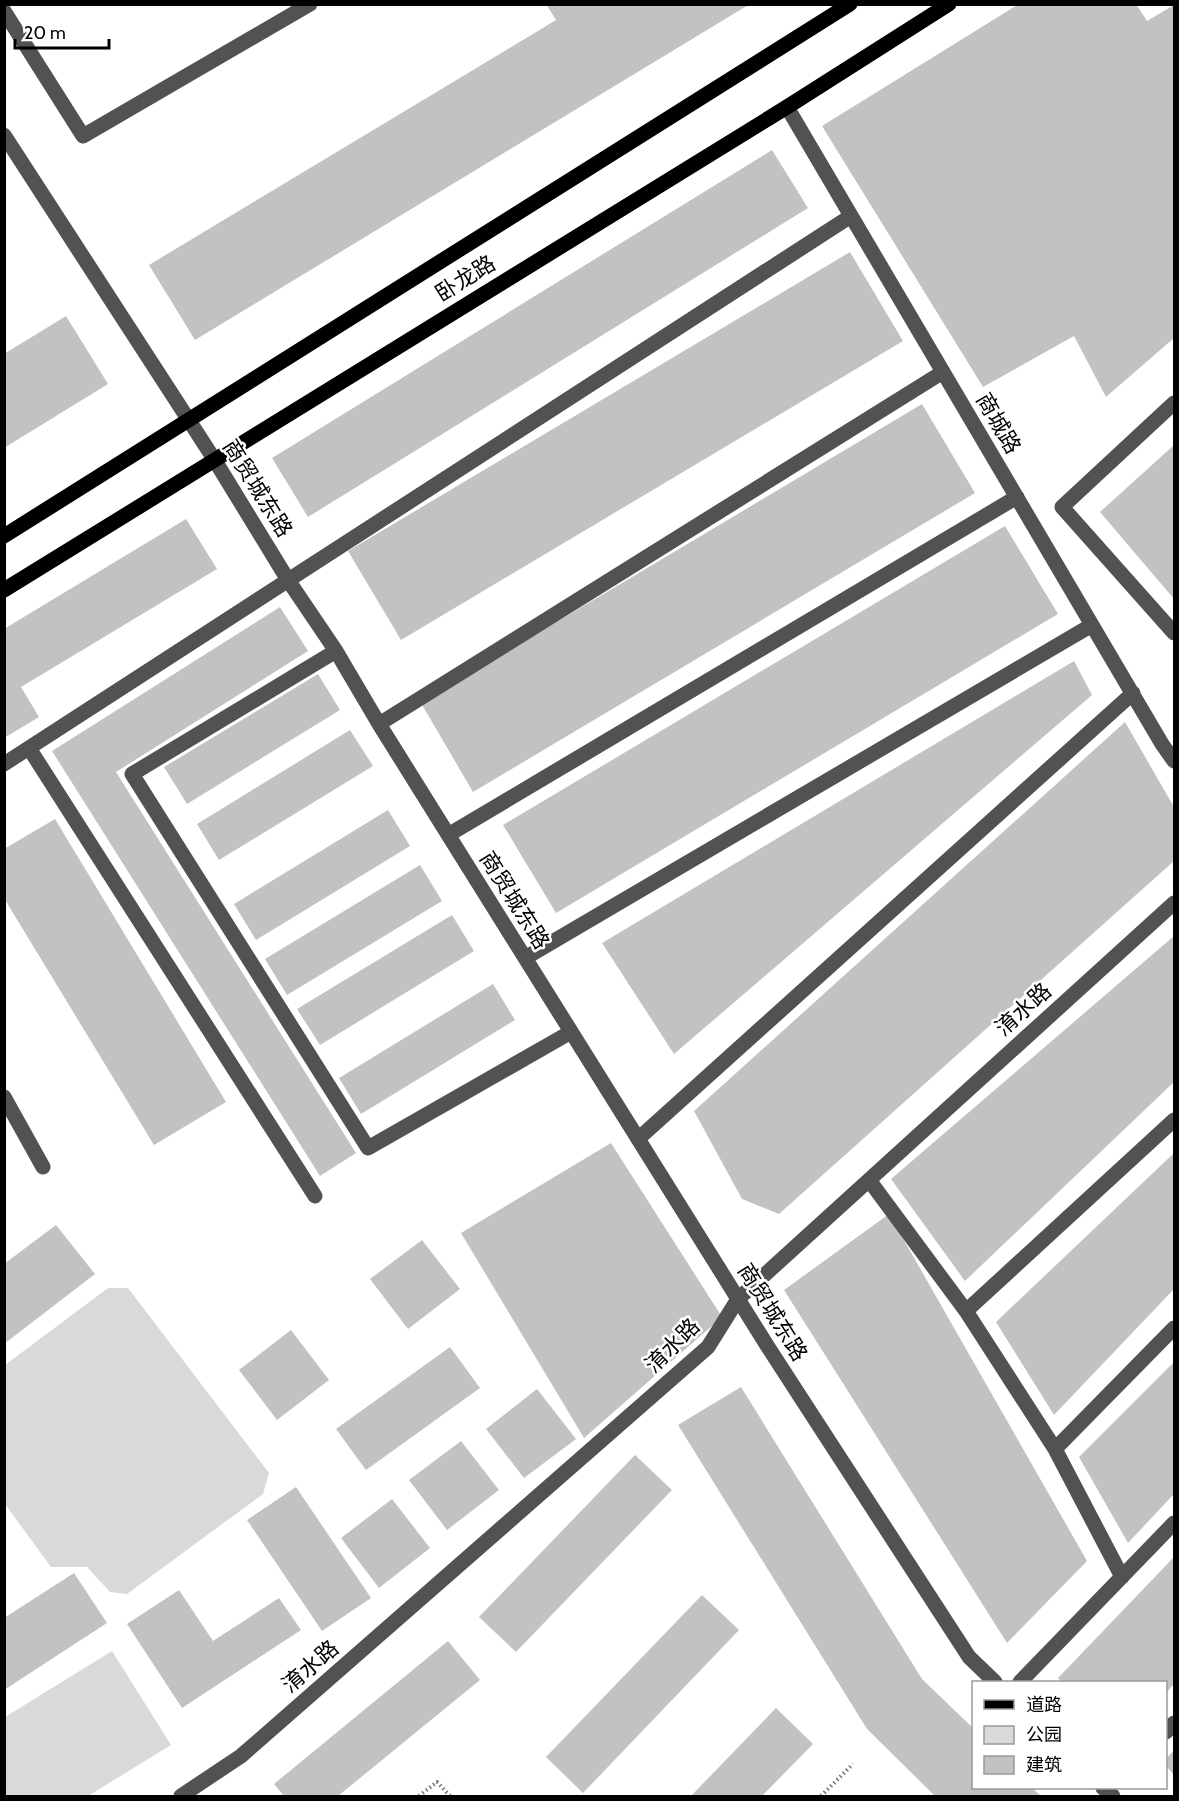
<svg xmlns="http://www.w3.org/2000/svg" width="1179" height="1801" font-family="Cabin,'Noto Sans SC',sans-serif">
<rect width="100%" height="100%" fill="#fff"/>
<!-- green -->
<path fill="#d9d9d9" d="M108,1288H128L269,1473L263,1494L127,1594L110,1592L87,1567H51L5,1504V1365Z
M112,1651L171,1745L88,1796H5V1717Z"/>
<!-- building -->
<path fill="#c2c2c2" d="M546,4H750L195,340L149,265L556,20Z
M1019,4H1136L1147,21L1174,5V338L1106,397L1074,336L983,387L822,126Z
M772,150L808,208L308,517L272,458Z
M850,252L903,341L401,640L348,551Z
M66,316L108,384L4,448V354Z
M922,404L975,493L473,792L421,703Z
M1174,445V599L1100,512Z
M186,519L217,569L21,687L39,717L4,738V629Z
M1005,526L1058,614L556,913L503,825Z
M280,607L308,651L116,772L356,1153L320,1176L52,751Z
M1074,661L1092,695L674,1054L602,943Z
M318,674L340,710L187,804L164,767Z
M1125,722L1174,807V861L779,1214L742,1199L694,1111Z
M350,730L373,766L219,860L197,824Z
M388,810L410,846L256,940L234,904Z
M55,819L226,1102L154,1145L4,898V849Z
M420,865L442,901L287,995L265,959Z
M452,915L474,951L320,1045L297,1009Z
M1174,936V1082L965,1281L891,1179Z
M493,984L515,1020L361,1114L339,1078Z
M611,1143L722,1317L584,1438L461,1233Z
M1174,1153V1289L1054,1415L996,1322Z
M889,1214L1087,1561L1007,1643L784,1290Z
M56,1225L95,1274L4,1344V1264Z
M422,1240L460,1289L408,1329L370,1279Z
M291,1330L329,1380L277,1420L239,1370Z
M450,1347L480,1388L366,1470L336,1429Z
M1174,1362V1494L1128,1543L1079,1457Z
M741,1387L922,1679L974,1729V1788H1032L1041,1796H935L867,1729L678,1425Z
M537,1389L576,1439L524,1478L486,1429Z
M461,1441L499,1490L447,1530L409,1480Z
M635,1455L672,1490L516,1652L479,1617Z
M296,1487L371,1598L322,1631L247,1520Z
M392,1499L430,1548L379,1588L341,1538Z
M1174,1557V1684L1166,1693V1682H1062L1058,1678Z
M74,1573L107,1623L4,1690V1618Z
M179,1590L213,1641L279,1598L301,1630L182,1708L127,1624Z
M702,1595L739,1630L583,1793L546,1757Z
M448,1641L480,1680L338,1796H284L274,1784Z
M776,1708L813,1744L762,1796H691Z
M1174,1750V1775L1166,1766V1759Z"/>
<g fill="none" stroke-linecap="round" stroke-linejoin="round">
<!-- path -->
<path stroke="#747474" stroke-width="4" stroke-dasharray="1.5 3" stroke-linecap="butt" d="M419,1796L437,1782L450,1796
M821,1796L853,1764"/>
<!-- minor -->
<path stroke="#525252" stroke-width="15" d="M4,11L83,136L310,4
M787,107L1162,744L1174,761
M4,135L214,459L288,580L336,651L379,724L768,1347L969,1657L995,1682
M1174,403L1062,507L1174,633
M336,651L132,774L368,1148L571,1032
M379,724L943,372
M29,748L315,1196
M4,764L851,216
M448,835L1017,497
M525,958L1092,625
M4,1097L43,1167
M638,1139L1133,693
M869,1180L966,1311
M1055,1449L966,1311L1174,1120
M1122,1577L1055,1449L1174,1328
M1020,1682L1174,1523
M1166,1732L1174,1723
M1103,1788L1113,1796
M181,1796L241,1756L708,1347L738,1299L1174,903"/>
<!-- major -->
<path stroke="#000" stroke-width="15" d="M4,536L850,4
M4,590L787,107L949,4"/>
</g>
<g text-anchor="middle" stroke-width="5" stroke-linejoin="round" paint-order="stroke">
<!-- street labels -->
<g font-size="22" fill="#000" stroke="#fff">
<text transform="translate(465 278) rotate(-32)" y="8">卧龙路</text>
<text transform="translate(999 423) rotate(60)" y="8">商城路</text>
<text transform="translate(258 488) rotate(58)" y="8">商贸城东路</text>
<text transform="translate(515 900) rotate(58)" y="8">商贸城东路</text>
<text transform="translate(1023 1009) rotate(-42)" y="8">淯水路</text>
<text transform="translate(773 1312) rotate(58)" y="8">商贸城东路</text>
<text transform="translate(672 1345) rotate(-45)" y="8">淯水路</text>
<text transform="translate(310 1666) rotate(-41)" y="8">淯水路</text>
</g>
</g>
<!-- border -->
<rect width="1179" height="1801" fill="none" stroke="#000000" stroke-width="12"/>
<!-- legend -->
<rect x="972" y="1681" width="195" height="108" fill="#ffffff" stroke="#999999" stroke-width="1.5"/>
<rect x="984" y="1700" width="30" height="9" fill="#000000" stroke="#999999" stroke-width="1.5"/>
<text x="1026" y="1711" font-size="18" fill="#000000">道路</text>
<rect x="984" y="1726" width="30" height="18" fill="#d9d9d9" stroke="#999999" stroke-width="1.5"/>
<text x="1026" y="1741" font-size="18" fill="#000000">公园</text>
<rect x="984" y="1756" width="30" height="18" fill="#c2c2c2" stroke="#999999" stroke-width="1.5"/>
<text x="1026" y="1771" font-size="18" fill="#000000">建筑</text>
<!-- scale -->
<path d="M15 39v9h94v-9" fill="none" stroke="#000000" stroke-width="3"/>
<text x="24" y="39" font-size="18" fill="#000000" stroke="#ffffff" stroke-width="4.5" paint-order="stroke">20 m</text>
</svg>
